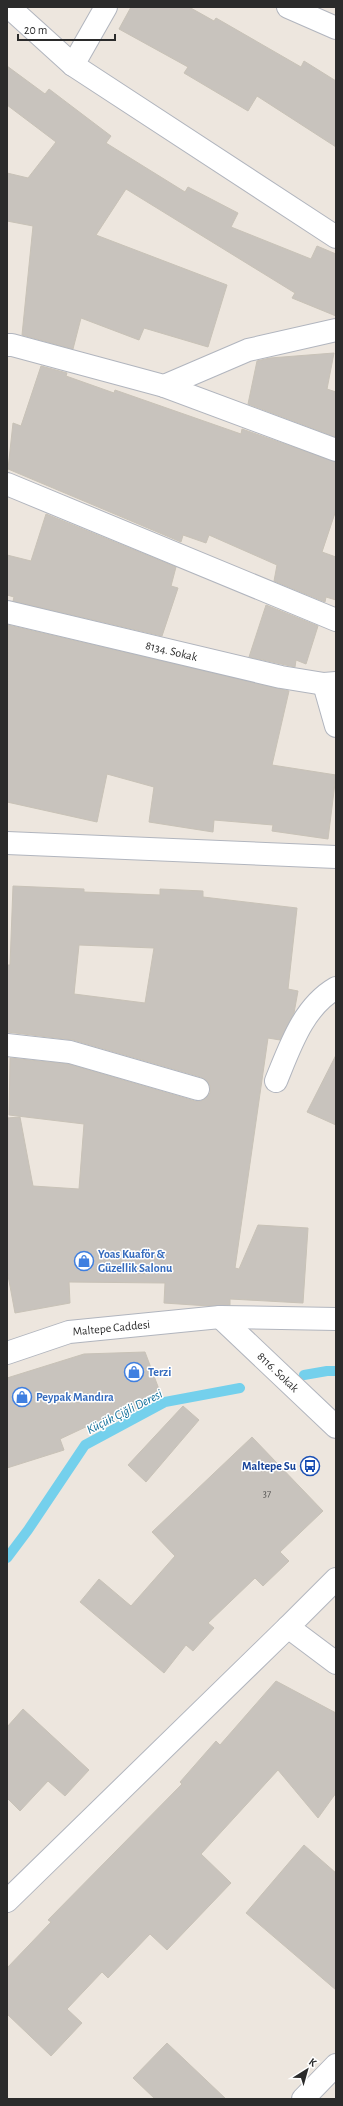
<svg xmlns="http://www.w3.org/2000/svg" width="343" height="2106" font-family="'Alegreya Sans',sans-serif">
<rect width="100%" height="100%" fill="#ede6de"/>
<g fill="none" stroke-linecap="round" stroke-linejoin="round">
<!-- stream -->
<path stroke="#74d0ec" stroke-width="10" d="M304,1375L327,1371H336
M7,1558L28,1530L85,1445L165,1402L240,1388"/>
</g>
<!-- building -->
<path fill="#c8c3bd" stroke="#c8c2b7" fill-rule="evenodd" d="M131,7H189L214,21L216,18L301,67L304,61L336,81V147L257,96L248,111L184,73L188,67L119,29Z
M7,66L45,94L49,89L111,136L106,143L185,192L188,187L238,213L231,227L311,259L317,246L336,254V316L292,298L295,293L126,189L96,235L227,285L208,347L144,328L139,340L81,318L73,349L22,335L33,226L7,221V173L28,178L56,142L7,105Z
M334,353L327,389L336,392V437L248,404L257,361L270,358Z
M41,366L67,373L66,376L114,393L115,390L241,434L242,429L336,462V510L322,552L336,557V600L326,597L325,602L274,581L277,565L209,535L206,543L183,535L181,542L8,469L13,423L21,426Z
M46,514L176,567L171,586L178,588L162,636L13,601L14,597L7,595V555L31,561Z
M266,605L318,626L306,664L296,660L295,667L249,657Z
M8,625L289,691L272,765L336,775L328,839L272,831L273,825L214,820L213,832L149,822L154,787L107,774L97,822L7,802Z
M13,886L84,889V892L160,895V889L203,891V897L297,908L288,989L298,991L294,1013L280,1040L268,1038L235,1268L239,1269L258,1225L308,1228L303,1303L230,1299V1305L209,1306L164,1303L165,1283L69,1282L70,1303L15,1313L7,1270V1118L20,1117L33,1186L79,1189L84,1124L9,1115L10,1058L68,1064L195,1101H201L206,1098L210,1093V1086L207,1081L201,1077L73,1040L7,1032V965H10ZM79,945L154,948L145,1003L74,994Z
M336,1055V1125L307,1112Z
M145,1352L160,1392L140,1401L145,1406L107,1417L60,1439L64,1450L7,1468V1378L84,1354Z
M183,1406L199,1420L146,1482L128,1465Z
M252,1437L323,1511L280,1552L289,1561L263,1586L255,1578L208,1623L214,1628L193,1651L186,1645L164,1673L80,1602L99,1579L131,1606L175,1556L152,1532Z
M276,1681L336,1713V1793L318,1818L278,1770L201,1854L231,1883L167,1950L150,1934L108,1978L102,1972L67,2009L82,2023L51,2056L7,2014V1968L51,1922L48,1920L182,1784L180,1782L216,1741L220,1745Z
M23,1709L89,1770L65,1796L48,1781L20,1811L7,1798V1727Z
M304,1845L336,1873V1990L246,1913Z
M167,2043L226,2099H155L133,2078Z"/>
<g fill="none" stroke-linecap="round" stroke-linejoin="round">
<defs>
<g id="minor">
<path d="M9,7L73,65L336,237"/>
<path d="M288,7L336,28"/>
<path d="M73,65L106,7"/>
<path d="M7,345H12L164,386L248,350L336,330"/>
<path d="M164,386L336,450"/>
<path d="M7,484L336,620"/>
<path id="s1" d="M7,612L281,677L324,684L336,683"/>
<path d="M324,684L336,726"/>
<path d="M7,843L336,857"/>
<path d="M7,1045L70,1052L198,1089"/>
<path d="M276,1081C290,1047 303,1007 336,988"/>
<path id="s2" d="M220,1317L336,1427"/>
<path id="s3" d="M7,1353L69,1332L220,1317L336,1319"/>
<path d="M336,1579L288,1627L336,1663"/>
<path d="M7,1901L288,1627"/>
<path d="M303,2099L336,2065"/>
</g>
</defs>
<!-- minor casing -->
<use href="#minor" stroke="#b1b5be" stroke-width="24"/>
<!-- minor -->
<use href="#minor" stroke="#fff" stroke-width="22"/>
</g>
<!-- icons -->
<defs>
<symbol id="shop-ring" viewBox="-11 -11 22 22"><circle r="9.5" fill="#fff" stroke="#3f7fe0" stroke-width="1.5"/><path d="M-5-2.5h2.3a2.7 3.5 0 0 1 5.4 0H5L5.5 6h-11ZM-1.5-2.5h3a1.5 2.3 0 0 0-3 0Z" fill="#3f7fe0"/></symbol>
<symbol id="bus-ring" viewBox="-11 -11 22 22"><circle r="9.5" fill="#fff" stroke="#1a4fb4" stroke-width="1.5"/><path d="M-5-6H5V4H4V6H2V4H-2V6H-4V4H-5ZM-3.5-4V0h7V-4ZM-3.5 1.2v1.5H-2V1.2ZM2 1.2v1.5H3.5V1.2Z" fill="#1a4fb4"/></symbol>
</defs>
<g fill-rule="evenodd">
<use href="#shop-ring" x="73" y="1250" width="22" height="22"/>
<use href="#shop-ring" x="123" y="1361" width="22" height="22"/>
<use href="#shop-ring" x="11" y="1386" width="22" height="22"/>
<use href="#bus-ring" x="299" y="1455" width="22" height="22"/>
</g>
<g text-anchor="middle" stroke-width="3" stroke-linejoin="round" paint-order="stroke">
<!-- number labels -->
<g font-size="10" fill="#525150">
<text x="267" y="1497">37</text>
</g>
<!-- street labels -->
<g font-size="12" fill="#2b2b2b" stroke="#fff">
<text dy="4" stroke="none"><textPath href="#s1" startOffset="169">8134. Sokak</textPath></text>
<text dy="4" stroke="none"><textPath href="#s3" startOffset="108">Maltepe Caddesi</textPath></text>
<text dy="4" stroke="none"><textPath href="#s2" startOffset="80">8116. Sokak</textPath></text>
</g>
<!-- shop labels -->
<g font-size="12" font-weight="bold" fill="#366cbe" stroke="#fff" text-anchor="start">
<text x="98" y="1258">Yoas Kuaför &amp;<tspan x="98" dy="14">Güzellik Salonu</tspan></text>
<text x="148" y="1376">Terzi</text>
<text x="36" y="1401">Peypak Mandıra</text>
</g>
<!-- transit labels -->
<g font-size="12" font-weight="bold" fill="#164399" stroke="#fff" text-anchor="end">
<text x="296" y="1470">Maltepe Su</text>
</g>
<!-- water labels -->
<g font-size="13" font-style="italic" fill="#116f9a" stroke="#fff">
<text transform="translate(124 1411) rotate(-27)" y="5">Küçük Çiğli Deresi</text>
</g>
</g>
<!-- border -->
<rect width="343" height="2106" fill="none" stroke="#2b2b2b" stroke-width="16"/>
<!-- north arrow -->
<g transform="translate(307 2070) rotate(37)" stroke="#ffffff" stroke-width="3" paint-order="stroke">
<path d="M0-3L7 15L0 10L-7 15Z" fill="#2b2b2b"/>
<text y="-6" font-size="11" font-weight="bold" text-anchor="middle" fill="#2b2b2b">K</text>
</g>
<!-- scale -->
<path d="M18 34v6h97v-6" fill="none" stroke="#2b2b2b" stroke-width="2"/>
<text x="24" y="34" font-size="12" fill="#2b2b2b" stroke="#ffffff" stroke-width="3" paint-order="stroke">20 m</text>
</svg>
